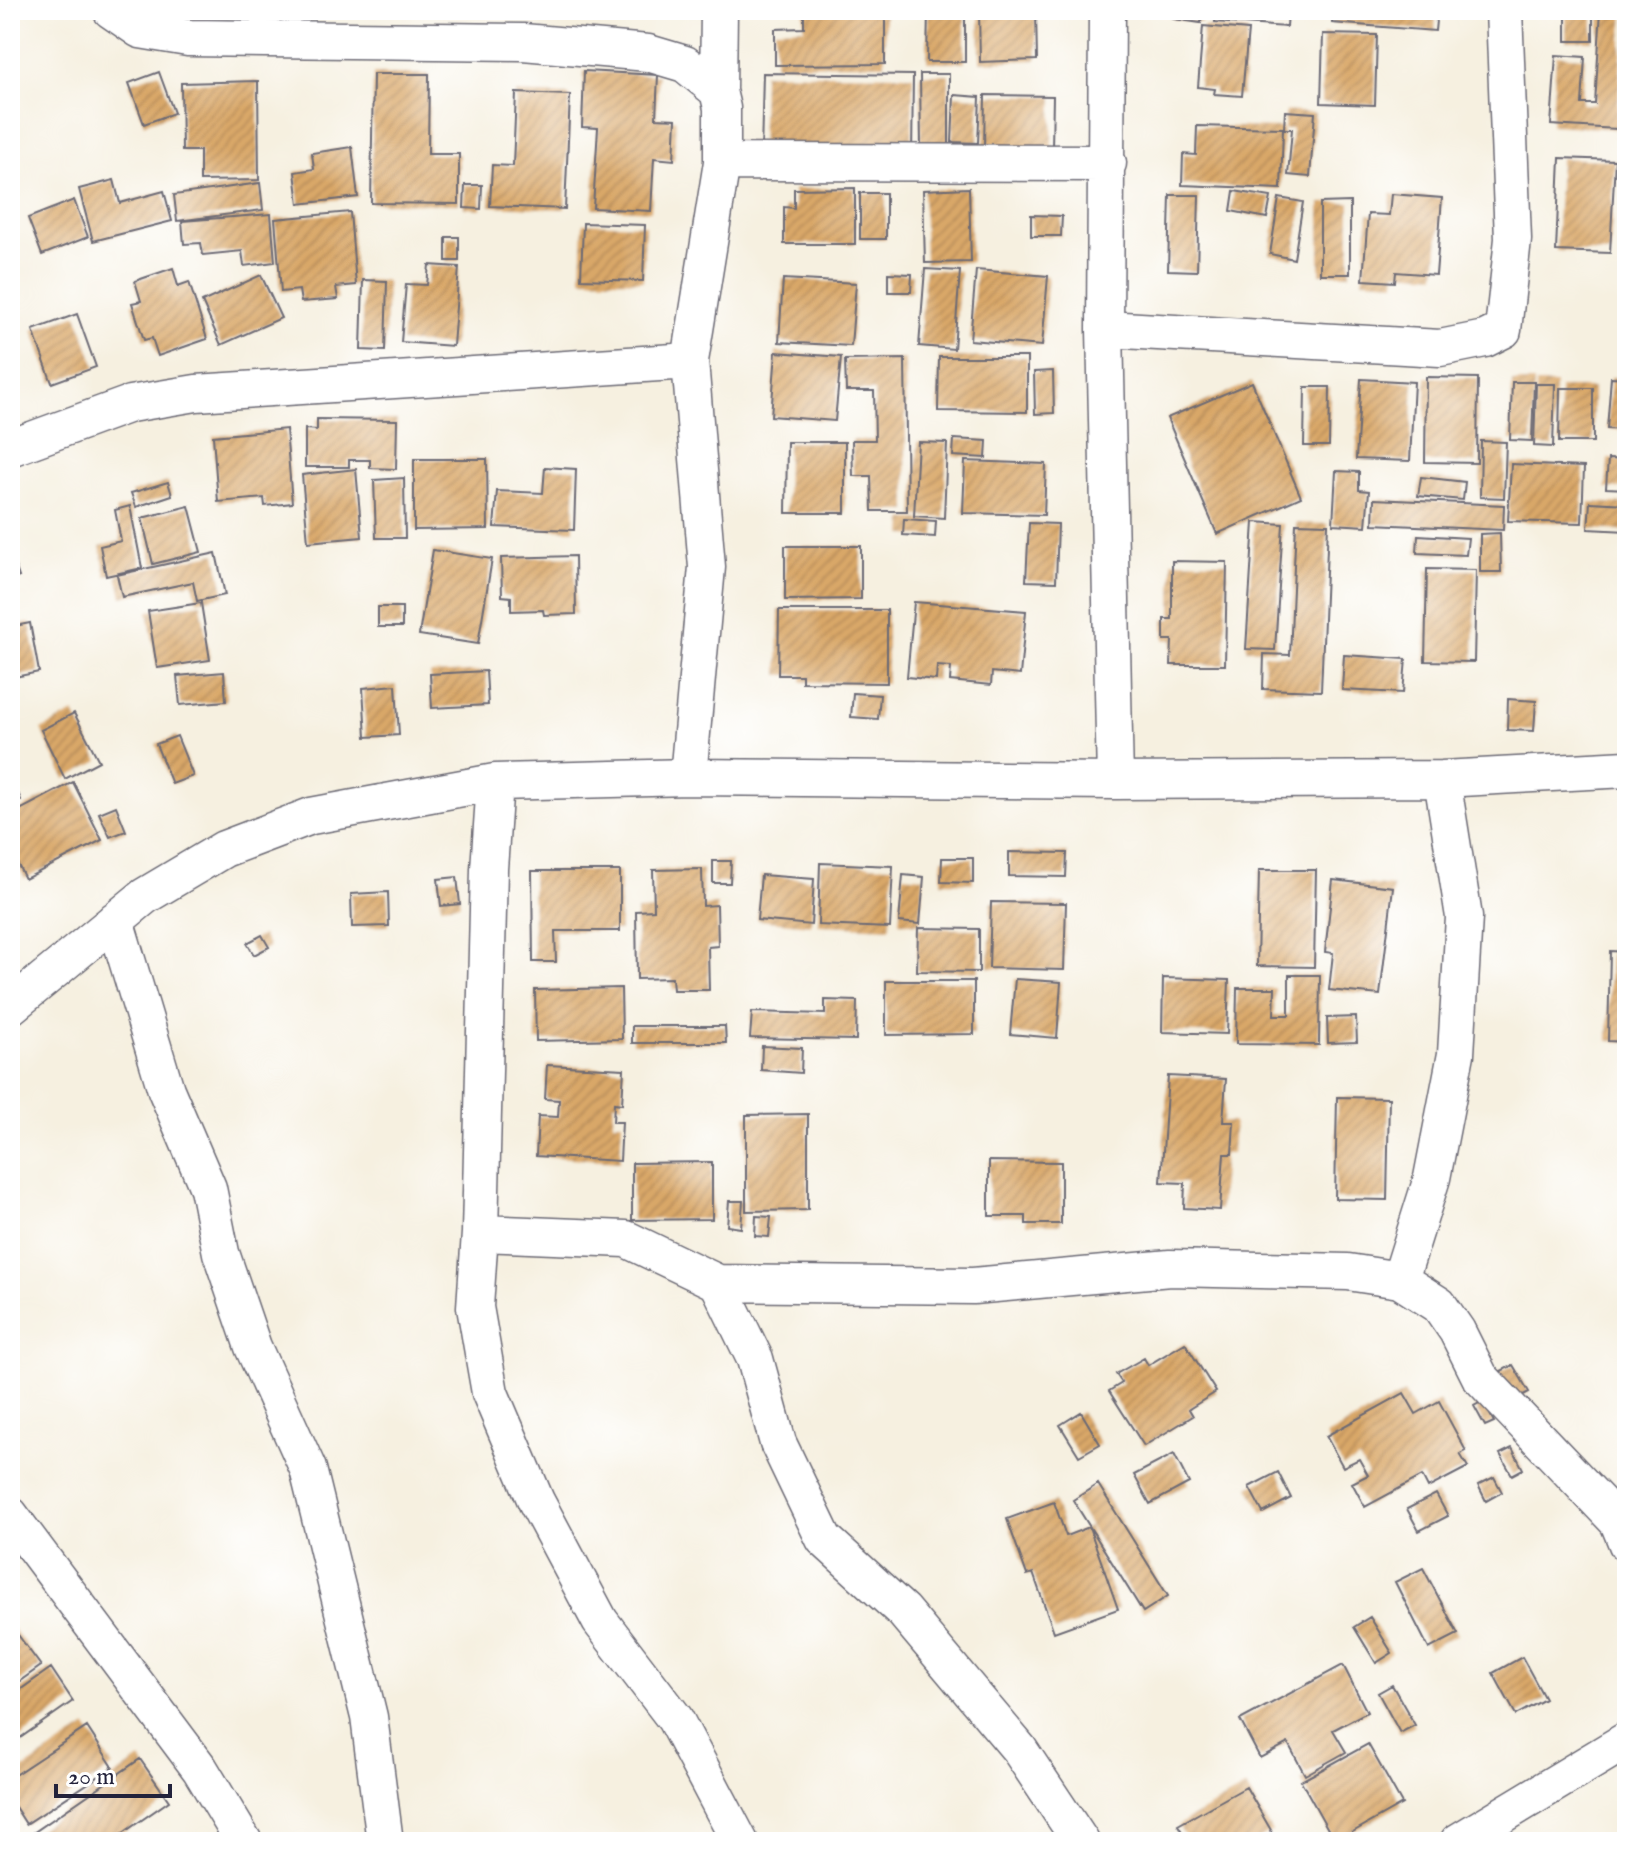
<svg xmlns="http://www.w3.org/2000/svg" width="1637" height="1852" font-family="'IM FELL English',serif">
<defs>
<pattern id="building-hatch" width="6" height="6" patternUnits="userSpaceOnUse" patternTransform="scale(2)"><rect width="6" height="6" fill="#d9a768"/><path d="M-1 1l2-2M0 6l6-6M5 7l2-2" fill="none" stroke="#ba8f5b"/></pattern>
</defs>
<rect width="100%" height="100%" fill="#fff"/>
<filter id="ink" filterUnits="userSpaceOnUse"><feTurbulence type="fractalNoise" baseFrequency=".0125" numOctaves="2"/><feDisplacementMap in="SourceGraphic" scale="16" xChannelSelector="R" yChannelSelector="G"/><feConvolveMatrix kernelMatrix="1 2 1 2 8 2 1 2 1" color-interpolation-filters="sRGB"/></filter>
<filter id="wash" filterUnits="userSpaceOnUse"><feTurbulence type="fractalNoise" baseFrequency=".006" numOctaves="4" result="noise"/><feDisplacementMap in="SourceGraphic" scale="32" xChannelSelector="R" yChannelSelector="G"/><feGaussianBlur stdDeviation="1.8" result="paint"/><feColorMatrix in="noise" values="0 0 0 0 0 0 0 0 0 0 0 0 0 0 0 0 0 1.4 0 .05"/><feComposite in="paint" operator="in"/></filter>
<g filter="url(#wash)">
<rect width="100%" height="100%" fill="#f6f0e0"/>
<g id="blocks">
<!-- building -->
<path fill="url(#building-hatch)" d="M804,10H885V64L775,65V29L804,28Z
M928,10H965V62H927Z
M979,10H1036L1037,60L980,62Z
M1174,10H1203L1201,23L1173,19Z
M1216,10H1288L1287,27L1215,22Z
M1333,10H1437L1435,31L1332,23Z
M1566,10H1593V41H1566Z
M1601,10H1624L1617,129L1551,125L1556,55L1585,57L1582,104H1595Z
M1203,26L1248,30L1242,96L1214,94L1215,89L1198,87Z
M1323,34L1377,35L1375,105L1321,103Z
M584,71L658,75L656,118L676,119L674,160L654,158L651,211L593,208L598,128L582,127Z
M159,72L174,113L144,124L129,83Z
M763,73L913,75L912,158L761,155Z
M373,74H429L428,154H459V204L371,203Z
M920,74H949V148H921Z
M258,81L259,180L200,181V151H182L181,83Z
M516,93L570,95L565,209L490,206L492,165L513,166Z
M954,95L980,97L978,143L952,142Z
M985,95L1053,96L1052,149L984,148Z
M1285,111L1315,113L1310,177L1288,175L1292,129H1284Z
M1197,126L1283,128L1281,189L1182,185L1183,154L1196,155Z
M352,147L358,197L299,204L295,172L314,169L312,153Z
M1560,158L1615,160L1610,253L1556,251Z
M114,180L120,203L164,191L172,221L93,241L79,189Z
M260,183L263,210L177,221L174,195Z
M465,185H482L481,209L464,208Z
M855,188V244H784V207L794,208V189Z
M969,188L971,262L925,263L923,190Z
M1234,191L1271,197L1267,218L1231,211Z
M860,193H886V239H860Z
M1391,194L1442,198L1436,275L1396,272L1395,282L1363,280L1368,214L1389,215Z
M1170,195H1199L1197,271L1168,270Z
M1279,198L1303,202L1294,259L1270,254Z
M74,200L88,237L42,255L28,218Z
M1350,202V274H1320V203Z
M350,212L356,285L336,287L338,299L301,302L299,290L281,292L275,219Z
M271,214L275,262L244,266L242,251L203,255L201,243L184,244L182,221Z
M1031,215L1062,216L1061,236H1031Z
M583,223L645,225L643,281L581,279Z
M446,237H459V261H446Z
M429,265L459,267L453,346L401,342L406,284L427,285Z
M173,268L178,286L189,282L207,339L158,356L152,338L144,340L132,303L141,301L135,281Z
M925,269L960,271L954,349L919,346Z
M976,270L1048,276L1042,346L970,340Z
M888,273L912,274L911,292H888Z
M261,275L281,318L221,345L202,302Z
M783,279L856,283L851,346L779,342Z
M363,280L387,281L385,351L361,350Z
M77,314L96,367L52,383L33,330Z
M776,352L841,357L835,421L771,416Z
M939,357H1027V412L938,411Z
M905,359L907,511H872L871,476H853L852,440H875L874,391H846L845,360Z
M1053,371L1054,413L1035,414L1034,372Z
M1426,377L1478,378L1477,463L1425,462Z
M1611,377L1627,378V430L1607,429Z
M1361,379L1414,382L1410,461L1356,459Z
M1252,382L1301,497L1217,534L1167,418Z
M1512,382H1534L1532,441L1510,440Z
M1536,384H1555L1553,447L1534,446Z
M1305,387H1330L1329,446H1304Z
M1560,388H1593V442H1559Z
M317,419L397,420L396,469L370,468V460H349V467H305V429L317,430Z
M286,429L292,503L265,506L264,498L218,502L213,436Z
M954,439L987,441L986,458L953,456Z
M1481,441L1506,442L1504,498L1480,497Z
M787,442H845V513H786Z
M918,442L947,443L944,518L914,516Z
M414,459H487L488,529L414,530Z
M1608,459L1627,460V489L1606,488Z
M965,461L1046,464L1044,515L963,513Z
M1511,464L1584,467L1582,523L1508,521Z
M545,467L576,469L574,530L494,527L497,491L543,493Z
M356,469L362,537L308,542L302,475Z
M1336,471L1359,472V490L1369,491L1366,526L1333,524Z
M1421,477L1465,482L1463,500L1418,496Z
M404,478L405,538H376L374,480Z
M168,482L172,495L136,507L131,493Z
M1374,499L1504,505L1503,530L1373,524Z
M1590,502L1627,504V531L1588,529Z
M130,506L142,568L106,576L100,546L121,541L115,510Z
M189,506L201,552L153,564L142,518Z
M904,519L936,521L935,537L903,535Z
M1254,522L1283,524L1275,650L1246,649Z
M1029,523L1058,524L1056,582L1026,581Z
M1296,523L1328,524L1321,691L1263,689L1264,654L1290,655Z
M1500,533L1501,572H1480V534Z
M1418,535L1468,538L1466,555L1417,553Z
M785,546H861V599L785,600Z
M10,550L19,577L10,580Z
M433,550L492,559L478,644L419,635Z
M216,553L225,595L197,601L193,582L122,597L117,575Z
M575,556L576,614L544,615L543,610L511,611V597L502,596L501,558Z
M1172,561L1227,562L1225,665H1171L1172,640H1164V619H1172Z
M1427,569L1476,570L1474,662L1425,661Z
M914,602L1026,611L1020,675L992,672L991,685L950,681L951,667L937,666L936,680L907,677Z
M201,603L210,660L157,668L148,611Z
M378,607H402V627H378Z
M779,610H887V683L802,682V675H778Z
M30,623L39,672L10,678V627Z
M1344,655L1406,659L1403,693L1342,690Z
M486,671L488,705L432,708L430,674Z
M224,672L226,701L180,705L177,676Z
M396,685L399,735L366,737L363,688Z
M853,693L880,695L878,719L851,717Z
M1508,699L1536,701L1534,731L1507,730Z
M74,713L99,761L65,779L41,730Z
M177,736L193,776L172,784L156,744Z
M10,775L21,800L10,804Z
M73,782L102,840L25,879L10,849V815Z
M116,806L126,831L110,837L99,813Z
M1009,852L1067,853L1066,877L1009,876Z
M942,858H973V883L941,882Z
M713,861H731L730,883H713Z
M820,863L893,866L890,928L818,925Z
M702,869L703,906L717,905L718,946L708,947L709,990H673L672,978L637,979L636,911L654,910L653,870Z
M1259,870H1316L1314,967L1257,966Z
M532,871H620V931H555L556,962H533Z
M761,875L814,879L811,925L757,920Z
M903,875L924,877L920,924L899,922Z
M457,877L460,904L441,906L438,879Z
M1333,880L1393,887L1380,995L1329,990L1333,953L1325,952Z
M388,892L389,926L352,927L351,894Z
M991,902L1066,903L1064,970L989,968Z
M918,928L979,929V972L917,971Z
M262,935L269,947L254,955L247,943Z
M1610,951L1627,952V1042L1608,1041Z
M1289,975H1320L1319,1045L1236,1044L1237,988H1275L1274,1015H1289Z
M1163,978L1229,980L1227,1034L1162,1032Z
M1015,979L1061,982L1057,1038L1010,1034Z
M886,981H974V1034L886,1035Z
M621,988L622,1039L536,1041L535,990Z
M825,1000L857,1001L856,1040L750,1038L752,1012L825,1014Z
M1356,1017L1357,1042L1328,1043L1327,1018Z
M632,1026H725L726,1043H632Z
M762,1046L802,1048L801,1073L761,1070Z
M547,1065L624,1069L622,1104L614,1103L613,1122H622L620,1161L536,1156L538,1116L558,1117L559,1100L545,1099Z
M1168,1076L1226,1079L1223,1122H1234L1232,1154H1224L1220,1210L1184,1208L1185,1183L1161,1182Z
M1337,1097L1389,1098L1387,1200L1335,1199Z
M808,1114V1210L746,1211V1115Z
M989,1161L1061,1162V1224H1026V1216H989Z
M712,1162V1219L632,1220V1163Z
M729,1201H743L741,1228L727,1226Z
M756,1216L771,1217L769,1237L755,1236Z
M1185,1343L1216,1392L1189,1409L1193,1416L1144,1446L1109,1391L1122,1383L1116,1374L1144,1358L1148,1365Z
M1513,1365L1529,1392L1508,1403L1493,1375Z
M1404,1393L1416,1414L1439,1401L1466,1451L1460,1454L1468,1467L1428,1488L1422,1476L1365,1507L1352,1483L1368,1475L1359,1459L1343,1467L1326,1436Z
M1483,1401L1494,1422L1485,1426L1474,1406Z
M1081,1412L1100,1444L1079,1456L1060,1425Z
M1512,1448L1523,1469L1512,1475L1500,1454Z
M1174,1454L1189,1483L1150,1504L1134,1475Z
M1278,1472L1291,1498L1263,1513L1249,1487Z
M1494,1477L1502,1492L1486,1501L1478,1485Z
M1098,1484L1168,1596L1143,1612L1073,1500Z
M1436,1494L1448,1516L1419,1531L1407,1509Z
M1054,1502L1066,1536L1089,1527L1118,1609L1054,1632L1033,1573L1027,1575L1007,1519Z
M1423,1568L1458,1634L1429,1649L1395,1582Z
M1370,1617L1392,1653L1376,1663L1354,1627Z
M10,1624L41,1666L10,1688Z
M1522,1657L1545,1699L1516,1715L1493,1673Z
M1343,1665L1367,1712L1333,1730L1346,1752L1305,1775L1288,1743L1260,1758L1240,1720Z
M51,1668L73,1701L10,1745V1697Z
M1392,1685L1415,1725L1400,1733L1378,1693Z
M87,1727L113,1767L26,1824L10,1799V1778Z
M1368,1744L1402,1804L1335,1842L1301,1781Z
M140,1759L169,1801L110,1842H20Z
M1246,1787L1272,1832L1255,1842H1188L1178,1825Z"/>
</g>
</g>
<g filter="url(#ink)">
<use href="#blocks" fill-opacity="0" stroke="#6c6a75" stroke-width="2"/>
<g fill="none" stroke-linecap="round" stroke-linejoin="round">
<defs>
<path id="street" d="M111,10L140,30L188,38L523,42L648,53L685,64L718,91L722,108V162L690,361L707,567L688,777
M1107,10L1105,329L1115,781
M718,91L719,10
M722,162L1108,163
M1105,329L1440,348L1485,339L1503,330L1513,239L1504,10
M10,448L130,404L196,393L690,361
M495,782L489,869L480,1233L475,1307L490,1393L536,1501L600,1621L675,1719L740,1842
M115,920L166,1090L208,1188L221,1253L253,1347L308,1469L369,1717L385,1842
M10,1007L145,896L224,849L311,816L495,782L688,777L1115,781L1442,779L1627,769
M480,1233L626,1239L718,1283L755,1359L778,1443L824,1539L903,1611L1019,1749L1081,1842
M1400,1280L1432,1178L1456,1054L1464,917L1442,779
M718,1283L973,1286L1170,1268L1348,1272L1400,1280L1439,1305L1457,1331L1480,1377L1618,1522L1627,1544
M10,1515L200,1769L244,1842
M1458,1842L1627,1740"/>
</defs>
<!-- street casing -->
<use href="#street" stroke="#6c6a75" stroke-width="39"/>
<!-- street -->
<use href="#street" stroke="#fff" stroke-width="36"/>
</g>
</g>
<!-- margin -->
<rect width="1637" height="1852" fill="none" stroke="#fff" stroke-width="40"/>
<!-- scale -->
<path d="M56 1784v12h114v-12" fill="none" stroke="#22223b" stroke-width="4"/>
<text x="68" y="1784" font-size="24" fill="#22223b" stroke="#ffffff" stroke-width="6" paint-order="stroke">20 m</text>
</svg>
